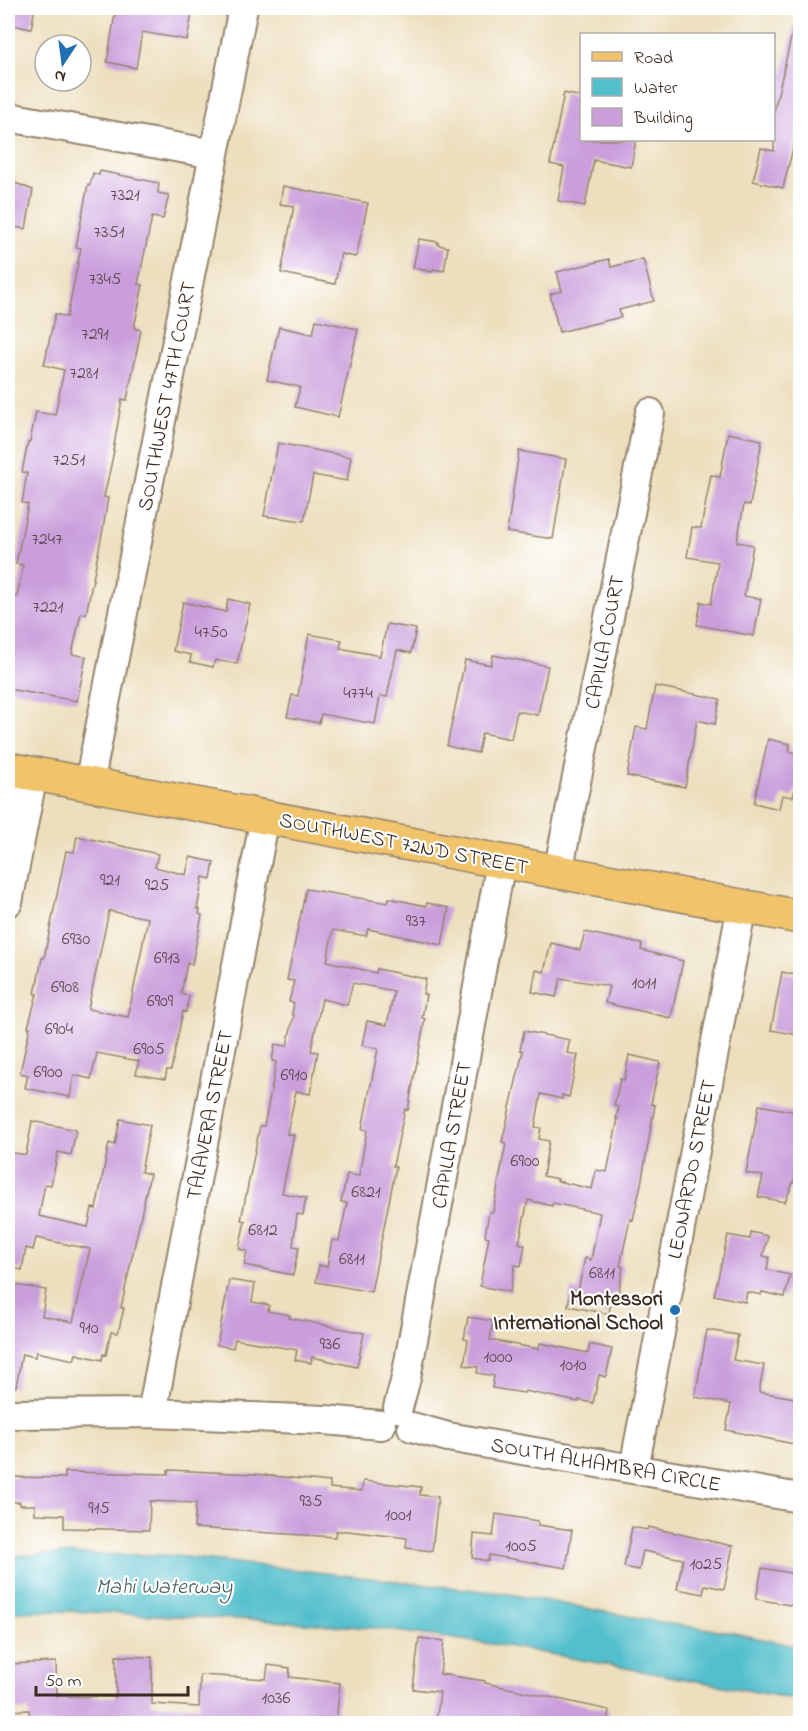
<svg xmlns="http://www.w3.org/2000/svg" width="808" height="1731" font-family="'Indie Flower',sans-serif">
<rect width="100%" height="100%" fill="#fff"/>
<filter id="ink" filterUnits="userSpaceOnUse"><feTurbulence type="fractalNoise" baseFrequency=".0167" numOctaves="2"/><feDisplacementMap in="SourceGraphic" scale="12" xChannelSelector="R" yChannelSelector="G"/><feConvolveMatrix kernelMatrix="1 2 1 2 8 2 1 2 1" color-interpolation-filters="sRGB"/></filter>
<filter id="wash" filterUnits="userSpaceOnUse"><feTurbulence type="fractalNoise" baseFrequency=".008" numOctaves="4" result="noise"/><feDisplacementMap in="SourceGraphic" scale="24" xChannelSelector="R" yChannelSelector="G"/><feGaussianBlur stdDeviation="1.35" result="paint"/><feColorMatrix in="noise" values="0 0 0 0 0 0 0 0 0 0 0 0 0 0 0 0 0 1.4 0 .05"/><feComposite in="paint" operator="in"/></filter>
<g filter="url(#wash)">
<rect width="100%" height="100%" fill="#eddfbd"/>
<!-- water -->
<path fill="#52bfcc" stroke="#467475" stroke-width="1.5" d="M50,1554L167,1555L510,1594L671,1624L725,1631L800,1647V1700L506,1646L374,1628L258,1620L67,1611L8,1612V1556Z"/>
<g id="blocks">
<!-- building -->
<path fill="#c99edb" fill-rule="evenodd" d="M8,8H35L31,29L8,24Z
M116,8H193L187,40L142,32L136,68L107,62Z
M794,25L801,26V128H798L783,188L753,181L761,148L774,151V111Z
M564,93L582,97V140H636L631,167L594,160L585,206L558,201L564,167L550,164Z
M100,171L159,183L158,193L169,195L163,219L152,217L138,284L143,285L134,328L141,330L127,400L122,399L113,451H114L104,497L108,498L103,529L86,614L81,613L72,654L86,657L77,701L8,689V658L15,621L8,619V595L17,597L23,565L16,564L28,504L22,503L27,473L22,472L28,442L30,441L36,412L55,415L64,370L44,365L55,314L67,317L81,248L76,247L88,184L90,185L93,173L99,175Z
M8,180L33,190L26,229L8,226Z
M283,186L368,203L356,257L341,254L335,284L281,273L294,206L280,204Z
M419,239L438,242V245L448,247L444,271L433,269V272L413,268Z
M609,259L611,267L643,259L654,301L619,310L621,317L559,332L550,294L562,291L557,272Z
M316,320L358,329L338,417L295,407L300,387L267,380L279,327L313,334Z
M728,433L762,440L750,505L744,504L737,542L753,545L744,596L761,599L754,636L697,625L701,602L711,604L718,562L687,557L692,527L701,528L711,475L720,477Z
M278,443L351,457L347,481L313,475L304,521L264,516Z
M519,451L566,459L553,539L507,532Z
M228,599L250,604L237,664L215,660L213,667L190,662L191,655L173,651L183,602L226,612Z
M387,624L416,629L411,653L397,650L387,697L380,696L375,724L321,714L319,723L287,717L292,695L298,696L309,634L342,640L340,648L380,656Z
M493,655L548,666L538,715L517,711L511,739L482,733L478,753L447,746L465,660L491,665Z
M655,686L720,699L715,724L697,720L685,787L627,776L636,727L647,729Z
M768,739L790,744L789,751L801,754V791L795,790L793,797L782,795L779,809L754,803Z
M77,836L158,854L155,867L186,875L190,857L214,862L211,879L203,877L197,909H200L199,914L202,915L192,964L187,963L181,994L189,996L186,1012L183,1011L171,1070H167L165,1079L136,1074L139,1061L97,1053L91,1079L74,1075L70,1097L25,1088L28,1075L20,1073L30,1027H28L37,994H35L42,958H44L66,851L74,852ZM109,911L148,918L128,1017L88,1009Z
M306,889L388,903L389,898L426,906L427,903L449,908L442,945L368,929L366,936L333,930L327,961L376,973L377,969L426,979L423,994L426,995L422,1018L425,1019L408,1110L405,1109L393,1166L396,1167L371,1292L316,1282L319,1265L327,1267L332,1240L339,1241L347,1203L341,1202L347,1174L359,1176L367,1130L362,1129L378,1049L362,1045L367,1021L387,1025L394,991L353,983L347,1005L322,999L311,1051L318,1052L310,1094L296,1091L287,1134L294,1135L282,1193L306,1198L303,1215L297,1214L293,1246L299,1247L293,1275L244,1265L247,1251L239,1249L245,1221L241,1220L260,1126H264L272,1086L276,1062L272,1061L275,1044L287,1046L294,1015L292,1014L294,1003L289,1002L294,981L287,980Z
M585,932L642,944L641,950L683,961L671,1018L605,1003L609,986L561,978L556,997L532,992L536,970L544,972L551,943L580,950Z
M782,972L801,976V1024L798,1035L771,1030Z
M524,1031L570,1040L567,1053L578,1055L569,1097L562,1095V1099L541,1094L535,1127L541,1128L539,1139L549,1141L543,1176L558,1179L557,1181L592,1189L596,1170L607,1172L618,1119H616L619,1107L614,1106L620,1079L624,1080L629,1055L660,1062L651,1104L655,1105L641,1184L633,1220L630,1219L620,1266L623,1267L618,1295L612,1294L609,1314L568,1306L571,1289L578,1291L585,1258L591,1260L600,1213L553,1203L552,1206L528,1200L519,1243L525,1245L521,1266L515,1265L510,1292L480,1286L489,1237L485,1236L489,1212H493L506,1143L502,1142L523,1051L520,1050Z
M759,1105L791,1111L801,1109V1150L795,1178L785,1202L758,1197L763,1176L746,1173Z
M120,1119L150,1125L141,1172L150,1174L121,1308H124L118,1333L111,1332L106,1355L103,1354L102,1360L76,1354L74,1360L36,1352L35,1357L22,1354L16,1387L8,1386V1305L11,1284L46,1290L42,1316L73,1322L90,1249L36,1238L33,1250L26,1248L22,1270L8,1267V1152L26,1155L32,1121L76,1130L71,1155L58,1152L51,1185L45,1184L39,1216L88,1227L92,1208L96,1209L109,1143L115,1145Z
M751,1232L768,1236L763,1256L769,1257L767,1270L790,1275L785,1297L762,1292L761,1295L747,1292L745,1302L714,1295L728,1235L750,1239Z
M229,1280L255,1284L252,1302L269,1305L268,1311L290,1315L289,1318L364,1333L357,1367L312,1357L311,1363L295,1360L297,1350L235,1339L233,1348L217,1345Z
M468,1317L493,1321L490,1340L539,1349L540,1343L588,1353L590,1344L612,1349L606,1377L599,1375L593,1403L579,1400V1402L525,1391L524,1393L492,1388L494,1376L477,1373L478,1367L464,1365L468,1340L464,1339Z
M707,1330L738,1335L733,1360L764,1365L759,1392L801,1399V1422L798,1421L794,1444L726,1430L731,1404L695,1397Z
M168,1470L254,1474L330,1482V1488L362,1491L363,1481L421,1487L420,1495L438,1497L432,1551L406,1548L407,1538L348,1531H336L335,1537L194,1528L196,1503L150,1501L149,1530L64,1528V1515L35,1514V1505H20V1502H8V1477L65,1478V1472L168,1474Z
M496,1514L538,1521V1525L572,1530L566,1568L489,1555L488,1561L472,1558L474,1534L493,1536Z
M632,1527L647,1530L648,1527L733,1546L724,1589L705,1585L703,1594L677,1589L683,1559L643,1551L639,1570L624,1567Z
M762,1568L801,1575V1607L756,1599Z
M419,1638L444,1641L440,1674L485,1681V1683L609,1710L607,1724H436L440,1692L413,1689Z
M116,1656L152,1657V1704L199,1707L200,1675L266,1679L268,1665L290,1668L289,1677L340,1683L336,1724H30L29,1710L8,1711V1664L56,1662L57,1696L116,1697Z"/>
</g>
</g>
<g filter="url(#ink)">
<use href="#blocks" fill-opacity="0" stroke="#94846e" stroke-width="1.5"/>
<g fill="none" stroke-linecap="round" stroke-linejoin="round">
<defs>
<path id="minor" d="M8,117L214,154
M89,784L243,8
M558,872L650,413
M8,902L33,774
M398,1408L406,1378L501,862
M152,1413L265,817
M8,1414L152,1413L325,1420L381,1425
M412,1427L448,1437L800,1498
M634,1468L742,906"/>
<path id="major" d="M8,769L800,917"/>
</defs>
<!-- minor casing -->
<use href="#minor" stroke="#94846e" stroke-width="32"/>
<!-- major casing -->
<use href="#major" stroke="#94846e" stroke-width="36"/>
<!-- minor -->
<use href="#minor" stroke="#fff" stroke-width="28"/>
<!-- major -->
<use href="#major" stroke="#f1c36a" stroke-width="33"/>
</g>
</g>
<!-- markers -->
<circle fill="#1f6fb2" stroke="#fff" stroke-width="2" cx="675" cy="1310" r="6"/>
<g text-anchor="middle" stroke-width="4.5" stroke-linejoin="round" paint-order="stroke">
<!-- number labels -->
<g font-size="18" fill="#5e474d">
<text x="125" y="200">7321</text>
<text x="109" y="237">7351</text>
<text x="105" y="284">7345</text>
<text x="95" y="339">7291</text>
<text x="84" y="378">7281</text>
<text x="69" y="465">7251</text>
<text x="47" y="544">7247</text>
<text x="48" y="612">7221</text>
<text x="211" y="637">4750</text>
<text x="358" y="698">4774</text>
<text x="110" y="885">921</text>
<text x="157" y="890">925</text>
<text x="416" y="926">937</text>
<text x="76" y="944">6930</text>
<text x="167" y="963">6913</text>
<text x="644" y="988">1011</text>
<text x="65" y="992">6908</text>
<text x="160" y="1006">6909</text>
<text x="59" y="1034">6904</text>
<text x="149" y="1054">6905</text>
<text x="48" y="1077">6900</text>
<text x="294" y="1080">6910</text>
<text x="525" y="1166">6900</text>
<text x="366" y="1197">6821</text>
<text x="263" y="1235">6812</text>
<text x="352" y="1264">6811</text>
<text x="602" y="1278">6811</text>
<text x="89" y="1333">910</text>
<text x="330" y="1349">936</text>
<text x="498" y="1362">1000</text>
<text x="573" y="1370">1010</text>
<text x="311" y="1506">935</text>
<text x="99" y="1513">915</text>
<text x="398" y="1520">1001</text>
<text x="521" y="1551">1005</text>
<text x="706" y="1569">1025</text>
<text x="276" y="1703">1036</text>
</g>
<!-- street labels -->
<g font-size="21" fill="#3b2a1e" stroke="#fff">
<text transform="translate(166 396) rotate(-79)" y="7">SOUTHWEST 47TH COURT</text>
<text transform="translate(604 642) rotate(-79)" y="7">CAPILLA COURT</text>
<text transform="translate(404 843) rotate(11)" y="7">SOUTHWEST 72ND STREET</text>
<text transform="translate(209 1115) rotate(-79)" y="7">TALAVERA STREET</text>
<text transform="translate(451 1135) rotate(-80)" y="7">CAPILLA STREET</text>
<text transform="translate(691 1169) rotate(-79)" y="7">LEONARDO STREET</text>
<text transform="translate(606 1464) rotate(10)" y="7">SOUTH ALHAMBRA CIRCLE</text>
</g>
<!-- poi labels -->
<g font-size="21" font-weight="bold" fill="#3b2a1e" stroke="#fff" text-anchor="end">
<text x="663" y="1305">Montessori<tspan x="663" dy="24">International School</tspan></text>
</g>
<!-- water labels -->
<g font-size="22" font-style="italic" fill="#435e5b" stroke="#fff">
<text x="164" y="1593">Mahi Waterway</text>
</g>
</g>
<!-- margin -->
<rect width="808" height="1731" fill="none" stroke="#fff" stroke-width="30"/>
<!-- legend -->
<rect x="580" y="33" width="195" height="108" fill="#ffffff" stroke="#b1aaa5" stroke-width="1.5"/>
<rect x="592" y="52" width="30" height="9" fill="#f1c36a" stroke="#b1aaa5" stroke-width="1.5"/>
<text x="634" y="63" font-size="18" fill="#3b2a1e">Road</text>
<rect x="592" y="78" width="30" height="18" fill="#52bfcc" stroke="#b1aaa5" stroke-width="1.5"/>
<text x="634" y="93" font-size="18" fill="#3b2a1e">Water</text>
<rect x="592" y="108" width="30" height="18" fill="#c99edb" stroke="#b1aaa5" stroke-width="1.5"/>
<text x="634" y="123" font-size="18" fill="#3b2a1e">Building</text>
<!-- north arrow -->
<g transform="translate(63 63) rotate(193)"><circle r="28" fill="#ffffff" stroke="#b1aaa5" stroke-width="1.5"/>
<path d="M0-4.5L10 22L0 15L-10 22Z" fill="#1f6fb2"/>
<text y="-9" font-size="16" font-weight="bold" text-anchor="middle" fill="#3b2a1e">N</text>
</g>
<!-- scale -->
<path d="M36 1686v9h152v-9" fill="none" stroke="#3b2a1e" stroke-width="3"/>
<text x="45" y="1686" font-size="18" fill="#3b2a1e" stroke="#ffffff" stroke-width="4.5" paint-order="stroke">50 m</text>
</svg>
